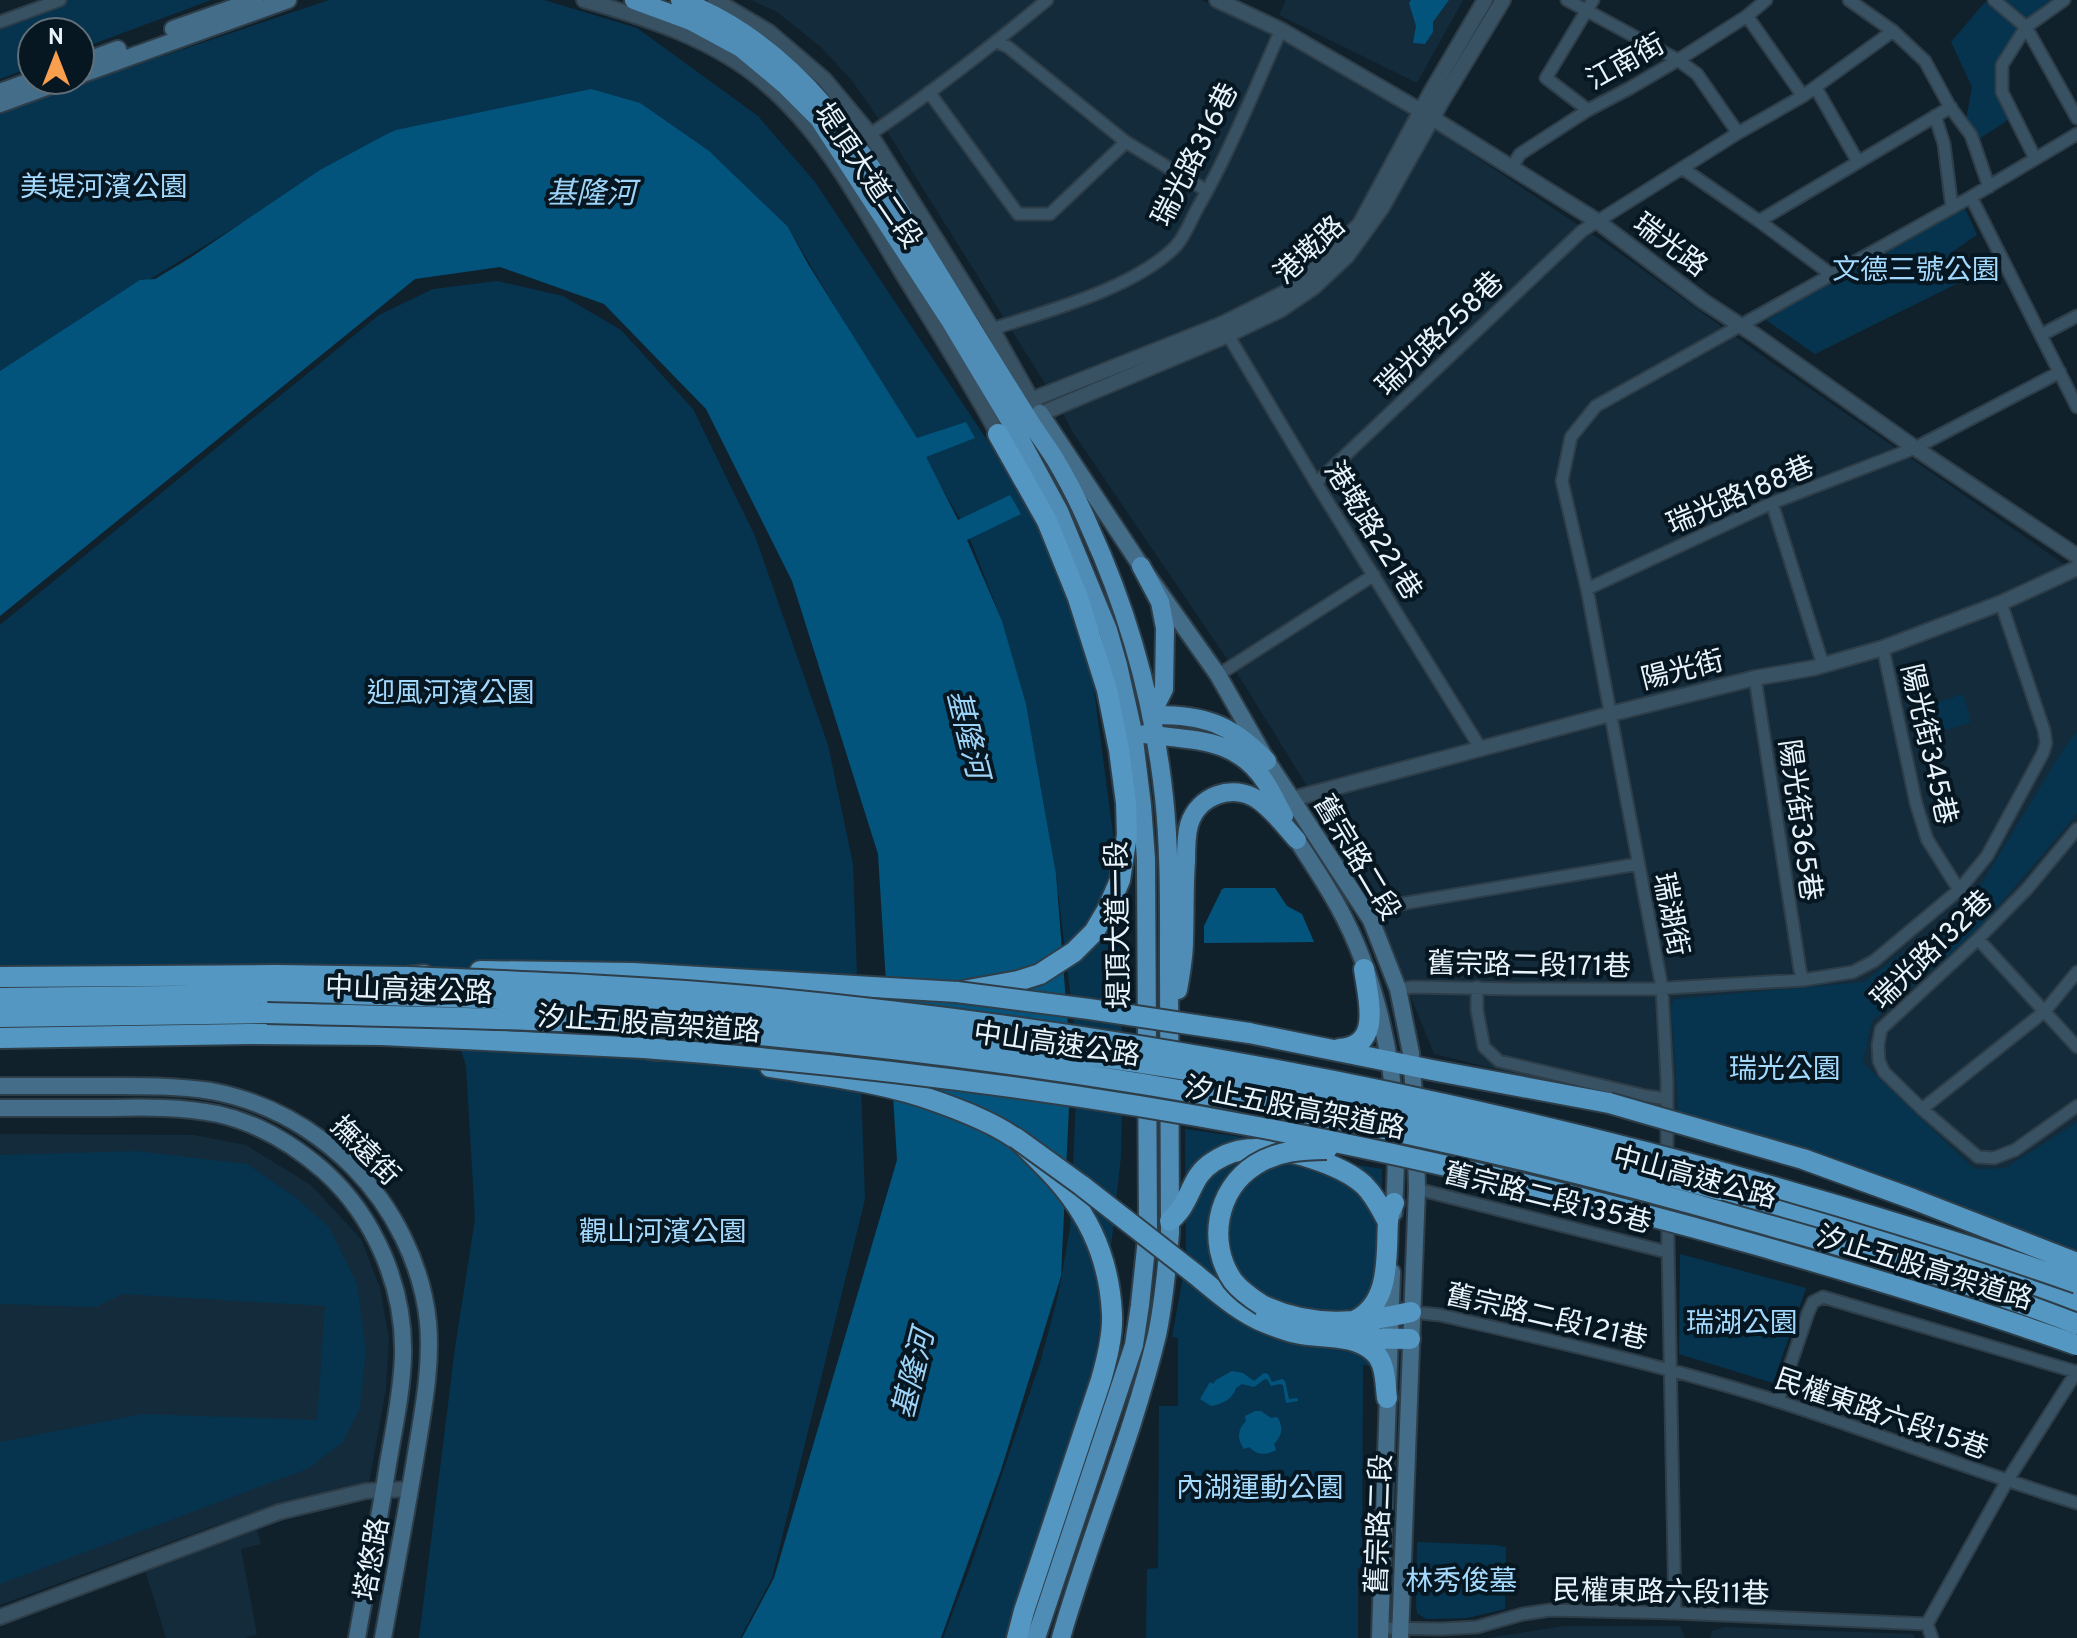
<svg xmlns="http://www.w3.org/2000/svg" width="2077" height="1638" font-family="Overpass,'Noto Sans TC',sans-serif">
<rect width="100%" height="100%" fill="#10212c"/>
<!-- built -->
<path fill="#132b3a" d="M751,0H1201L1302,49L1440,133L1611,247L1771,362L2077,573V1240L1659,1109L1434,1054L1384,931L1347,851L1242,681L1072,431L1059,406L885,128L853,82L821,47L777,12Z
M1286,0H1463L1417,83L1279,15Z
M0,1134L194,1135L246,1145L311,1185L361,1239L380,1288L389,1339L386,1389L369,1483L222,1523L0,1605Z
M256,1528L261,1544L241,1549L257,1634L246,1638H166L144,1567Z
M1563,1626H1680L1685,1638H1488Z
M1724,1627L1913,1634L1915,1638H1710L1712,1631Z"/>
<!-- green -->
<path fill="#06344e" d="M58,0H211L80,49V32H32V67L0,79V20Z
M329,0H544L637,28L758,116L815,182L997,455L1042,530L1066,589L1092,675L1115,849L1123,1062L1121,1156L1112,1238L1089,1401L1010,1638H943L971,1565L1040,1363L1058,1296L1070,1228L1078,1058L1056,874L1026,704L1002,621L966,529L788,227L387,134L0,371V111Z
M2001,0H2058L2027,26Z
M1985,2L2020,28C1994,65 1986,77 2008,120L1979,139L1966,120L1972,87L1951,42Z
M1964,206L1977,235L1952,252L1949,265L1955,272L1958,283L1815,354L1766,320Z
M497,281L563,296L621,330L693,409L755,536L828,745L853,864L865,1199L772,1578L740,1638H419L455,1348L475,1219L466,1066L458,1041L405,1028L0,993V625L379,315L433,289Z
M1963,694L1971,722L1924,737L1916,710Z
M2077,732V814L1977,931L1872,1021L1863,1063L1974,1169L2006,1168L2077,1122V1254L1944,1198L1679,1118L1671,1010L1674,999L1864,982L1971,901L2066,745Z
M1185,1129L1299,1145L1252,1168L1221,1212L1238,1304L1186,1261Z
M136,1151L247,1164L294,1196L329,1227L357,1284L366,1349L360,1408L343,1442L307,1469L0,1584V1442L143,1414L317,1420L325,1306L123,1294L96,1307L0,1304V1155Z
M1318,1159L1382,1169V1275L1371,1313L1298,1316L1239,1282L1227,1240L1234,1204L1245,1186L1274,1166Z
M1680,1254L1806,1288L1773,1383L1679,1354Z
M1183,1277C1205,1294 1233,1320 1258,1331C1291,1346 1326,1348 1361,1350L1373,1366L1363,1365L1362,1568H1358V1638H1146L1147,1569L1158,1568L1159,1406H1178V1338L1172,1337Z
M1417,1542L1495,1545L1506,1547L1505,1609L1467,1618L1426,1619L1417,1613L1416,1605Z"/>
<!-- water -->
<path fill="#03547d" d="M1411,0H1449L1433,22V32L1425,44L1413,43L1416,26L1409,3Z
M591,89L640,103L709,151L788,227L808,264L917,438L966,422L975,438L926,457L958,520L1010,495L1021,514L967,540L1002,621L1026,704L1056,874L1071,1065L1061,1276L1001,1470L941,1638H742L774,1578L897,1160L878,854L792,581L706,409L604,304L500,267L415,279L0,616V371L140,280L155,279L190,258L320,170L387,134L396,130Z
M1225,888H1275L1287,906L1302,914L1314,942L1204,943V926L1222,889Z
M1232,1371L1243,1373L1254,1381L1264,1373L1268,1374L1272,1382L1282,1379L1285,1381L1289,1399L1297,1398L1298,1401L1286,1403L1283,1385L1280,1384L1271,1386L1268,1380L1265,1379L1254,1387L1242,1384L1236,1388C1232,1400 1222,1404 1211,1406L1200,1399L1210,1382L1213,1384L1216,1380Z
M1255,1411H1261L1271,1418L1277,1417C1284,1427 1282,1436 1274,1444L1276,1450C1266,1456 1257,1455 1249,1447L1244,1449C1237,1439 1237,1430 1246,1421L1245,1416Z"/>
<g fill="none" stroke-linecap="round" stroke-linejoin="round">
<defs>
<path id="minor" d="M1567,0L1678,60L1697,74L1738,133
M1849,0L1893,31L1925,61L1950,107L1971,135L1989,187
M1994,0L2026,27L2077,118
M1747,16L1803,96L1893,31
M0,22L60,0
M997,42L1008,47L1126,142L1207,191
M1816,88L1858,162
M929,92L1018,214H1050L1126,142
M1588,110L1546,78L1593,0
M1935,116L1944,144L1952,208
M866,137C929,95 989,48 1047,0
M2035,158L2002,92V65L2026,27L2064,0
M1512,167L1520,154L1588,110L1630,88L1678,60L1747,16L1766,0
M1682,168L1759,221L1832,275
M1971,197L2077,407
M1759,221L1951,107
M992,329C1048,311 1135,288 1176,246C1185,236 1191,220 1197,209C1230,152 1254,90 1281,30
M1228,335L1316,483L1481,749
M2041,335L2077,316
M1316,483L1582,231L1738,133L1803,96
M1772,503L1823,665
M1587,589L1772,503L1915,448L2060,372
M1883,648L1916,803L1927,839L1959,890
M1218,675L1374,575
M1755,678L1800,970L1803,980L1853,972L1874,961L1959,890L1987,856L2043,753L2046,743L2044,730L2001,603
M2077,829L2027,889L1978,939L1881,1029L1878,1045L1879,1061L1884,1072L1922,1109L1978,1157L1994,1158L2015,1150L2077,1106
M1367,912L1376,908L1638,864
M1978,939L2077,1047
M1477,987V1010L1484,1047L1499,1061L1646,1096L1667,1099
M1398,989L1413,987L1515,989H1651L1803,980
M1922,1109L2045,1011L2077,972
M1667,1160V1081L1662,988L1587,589L1562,481L1571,437L1596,406L1971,197L2077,134
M1417,1189L1667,1252
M1667,1193L1675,1613
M1411,1312L1440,1315C1553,1341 1666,1366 1777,1401C1877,1433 1976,1472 2077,1503
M1778,1401L1808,1313L1813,1302L1823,1297L2077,1372
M1927,1624L2007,1481L2077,1371
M1927,1624L1932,1638
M1380,1628L1441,1629L1477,1627L1523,1614L1550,1610L1675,1613L1927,1624"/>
<path id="tertiary" d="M584,0C647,18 716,40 766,84C825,134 862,206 901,271C934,325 968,379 998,434L1003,431
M715,0L769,32L824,79L870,134L992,329L1035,406
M1217,0L1281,30L1421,111L1597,221L1703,301L1755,335L1915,448L2077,556
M1012,410L1031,400L1222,324L1290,290L1310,274L1360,224L1431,92L1485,0
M1033,417L1228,335L1280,310L1314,287L1347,256L1381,209L1443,99L1503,0
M1292,799L1610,714L1755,678L1813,668L1883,648L2001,603L2077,568
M0,1617L279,1512L366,1491L410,1489"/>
<path id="secondary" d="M173,29L255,0
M80,63L118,49
M80,75L288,0
M0,92L33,80
M0,104L66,80
M1040,413L1141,566L1218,675L1267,761L1371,920L1398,989L1411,1053L1415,1109
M1297,840C1311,862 1326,884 1339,908C1374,972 1393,1054 1396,1126C1397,1155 1395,1184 1394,1213
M0,1086C38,1086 77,1086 115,1086C147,1086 179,1086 211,1091C265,1101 314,1128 353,1167C393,1207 422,1264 428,1322C432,1366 423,1410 416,1454C406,1515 394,1577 383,1638
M0,1108C37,1108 73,1108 110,1108C146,1107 182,1107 218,1114C258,1123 294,1145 324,1171C375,1217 405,1288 403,1356C402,1392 394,1428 388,1464C379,1522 367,1580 357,1638
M1380,1638L1392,1272
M1400,1638L1417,1189L1416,1148"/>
<path id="trunk" d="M634,0L691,21L741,48L784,84L819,119L949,319L1013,426L1059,511L1108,630L1118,665L1133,732L1142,805L1146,859L1148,1229L1140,1305L1134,1345L1036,1638
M680,0C801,45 868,158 932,263C963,313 993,363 1024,412C1033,428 1045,443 1055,459C1068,481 1080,504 1090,528C1129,613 1154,705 1164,797C1170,853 1169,910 1169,966C1169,1055 1169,1144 1170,1233C1167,1267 1164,1302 1157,1335C1132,1438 1090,1536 1061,1638
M1141,566L1160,602L1165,628L1164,689L1151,715C1202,714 1231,723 1267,761
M1145,734C1194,741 1237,737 1266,783C1273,794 1278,805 1284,816
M1178,990C1181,973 1184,957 1184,941C1185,914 1184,888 1186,861C1186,849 1186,836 1189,825C1198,795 1233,783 1258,800C1273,810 1285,827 1297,840"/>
<path id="motorway" d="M480,971L633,973L957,992L1018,981L1040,974L1074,952L1094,932L1107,910L1120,880L1127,835L1126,803L1119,750L1107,690L1078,598L1047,521L998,434
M0,977L276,975L407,977L424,975
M0,998L344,994
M0,1017L267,1013
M1249,1033L1432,1070L1609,1103
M0,1038L249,1034L382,1035L644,1048L659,1050
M1339,1049C1383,1046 1368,999 1364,969
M770,1067C826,1076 884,1082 938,1102C963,1111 992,1122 1015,1138C1024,1145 1033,1155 1041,1163C1085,1206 1109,1253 1112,1314C1113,1336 1107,1359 1101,1380L1024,1611L1017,1638
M1721,1190L1864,1232L2077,1303
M1170,1221C1174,1217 1179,1212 1182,1207C1193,1190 1194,1174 1213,1162C1225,1154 1240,1149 1254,1149C1285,1147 1341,1164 1364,1185C1375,1196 1381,1209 1388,1222
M1195,1274C1217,1292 1239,1312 1266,1323C1276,1327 1286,1331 1296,1333C1321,1339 1353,1333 1374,1352C1386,1363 1385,1383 1387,1398
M1262,1305C1311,1328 1359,1324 1411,1312
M1356,1320C1391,1302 1386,1256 1388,1222L1389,1213L1394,1203
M1355,1338L1410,1339"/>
</defs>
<!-- minor casing -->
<use href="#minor" stroke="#2e3e49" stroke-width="15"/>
<!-- tertiary casing -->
<use href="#tertiary" stroke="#2e3e49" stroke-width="18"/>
<!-- secondary casing -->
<use href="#secondary" stroke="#2e3e49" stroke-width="20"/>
<!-- trunk casing -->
<use href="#trunk" stroke="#2e3e49" stroke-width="22"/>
<!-- motorway casing -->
<use href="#motorway" stroke="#2e3e49" stroke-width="24"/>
<!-- minor -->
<use href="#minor" stroke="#385163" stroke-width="11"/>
<!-- tertiary -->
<use href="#tertiary" stroke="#385163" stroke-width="14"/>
<!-- secondary -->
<use href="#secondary" stroke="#446d8a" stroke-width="16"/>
<!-- trunk -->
<use href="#trunk" stroke="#508db6" stroke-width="18"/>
<!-- motorway -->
<use href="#motorway" stroke="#5497c3" stroke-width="20"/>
<defs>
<path id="motorway-bridge" d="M407,977C524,982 641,986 758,997C1207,1040 1651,1134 2077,1283
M957,992L1089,1009L1249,1033
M344,994C465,997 587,1001 708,1011C866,1024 1024,1045 1181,1069C1216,1075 1250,1082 1284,1089C1431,1117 1576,1152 1721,1190
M267,1013C409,1017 551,1018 693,1029C1051,1059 1405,1120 1750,1220C1860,1251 1970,1282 2077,1324
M644,1048C850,1064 1056,1089 1258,1127C1425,1158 1590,1198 1753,1244C1862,1275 1970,1307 2077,1345
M1609,1103L1803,1159L1913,1199L2077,1263
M1016,1138L1081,1185L1195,1274
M1262,1305C1251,1298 1241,1291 1233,1281C1207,1244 1216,1190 1255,1165C1277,1151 1302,1149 1327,1149"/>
</defs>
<!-- motorway-bridge casing -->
<use href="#motorway-bridge" stroke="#2e3e49" stroke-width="24" stroke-linecap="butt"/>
<!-- motorway-bridge -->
<use href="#motorway-bridge" stroke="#5497c3" stroke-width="20"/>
</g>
<g text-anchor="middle" stroke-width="8" stroke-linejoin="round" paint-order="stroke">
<!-- street labels -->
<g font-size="28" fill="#e8f3fb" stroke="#071722">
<text transform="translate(1625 61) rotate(-29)" y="10">江南街</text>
<text transform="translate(1194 154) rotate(-63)" y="10">瑞光路316巷</text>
<text transform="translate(869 175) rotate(56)" y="10">堤頂大道二段</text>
<text transform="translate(1671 244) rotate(37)" y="10">瑞光路</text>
<text transform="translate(1309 249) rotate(-43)" y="10">港墘路</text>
<text transform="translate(1439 333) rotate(-44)" y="10">瑞光路258巷</text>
<text transform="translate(1740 494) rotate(-23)" y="10">瑞光路188巷</text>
<text transform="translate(1374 530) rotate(58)" y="10">港墘路221巷</text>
<text transform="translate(1682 669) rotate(-14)" y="10">陽光街</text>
<text transform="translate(1930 744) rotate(77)" y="10">陽光街345巷</text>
<text transform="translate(1801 820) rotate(82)" y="10">陽光街365巷</text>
<text transform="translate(1358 857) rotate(59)" y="10">舊宗路二段</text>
<text transform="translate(1672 914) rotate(79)" y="10">瑞湖街</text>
<text transform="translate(1117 925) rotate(-91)" y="10">堤頂大道一段</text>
<text transform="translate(1931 949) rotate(-44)" y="10">瑞光路132巷</text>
<text transform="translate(1529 964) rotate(1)" y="10">舊宗路二段171巷</text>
<text transform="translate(409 989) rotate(2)" y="10">中山高速公路</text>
<text transform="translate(649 1023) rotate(4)" y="10">汐止五股高架道路</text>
<text transform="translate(1057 1043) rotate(8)" y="10">中山高速公路</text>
<text transform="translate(1295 1107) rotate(11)" y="10">汐止五股高架道路</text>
<text transform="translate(366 1150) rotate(45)" y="10">撫遠街</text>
<text transform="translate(1695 1176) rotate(15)" y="10">中山高速公路</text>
<text transform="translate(1548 1197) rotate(14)" y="10">舊宗路二段135巷</text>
<text transform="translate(1925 1267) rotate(17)" y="10">汐止五股高架道路</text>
<text transform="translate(1547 1316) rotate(13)" y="10">舊宗路二段121巷</text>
<text transform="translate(1882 1413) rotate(19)" y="10">民權東路六段15巷</text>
<text transform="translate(1378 1524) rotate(-88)" y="10">舊宗路二段</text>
<text transform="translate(371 1559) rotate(-80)" y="10">塔悠路</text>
<text transform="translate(1661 1591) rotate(1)" y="10">民權東路六段11巷</text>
</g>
<!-- park labels -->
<g font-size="28" fill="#a4d9fe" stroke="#071722">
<text x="104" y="196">美堤河濱公園</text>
<text x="1916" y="279">文德三號公園</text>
<text x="451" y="702">迎風河濱公園</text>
<text x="1785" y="1078">瑞光公園</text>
<text x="663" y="1241">觀山河濱公園</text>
<text x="1742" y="1332">瑞湖公園</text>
<text x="1260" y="1497">內湖運動公園</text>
<text x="1461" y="1590">林秀俊墓</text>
</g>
<!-- water labels -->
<g font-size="30" font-style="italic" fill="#9ed3f8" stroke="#071722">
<text x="591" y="203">基隆河</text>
<text transform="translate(968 734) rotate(76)" y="10">基隆河</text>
<text transform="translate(913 1374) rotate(-76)" y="10">基隆河</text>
</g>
</g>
<!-- north arrow -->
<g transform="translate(56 56)"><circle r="38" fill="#071722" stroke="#616f79" stroke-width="2"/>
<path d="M0-6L14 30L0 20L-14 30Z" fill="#fa9f4e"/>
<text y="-12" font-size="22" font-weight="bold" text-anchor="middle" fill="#e8f3fb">N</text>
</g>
</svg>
